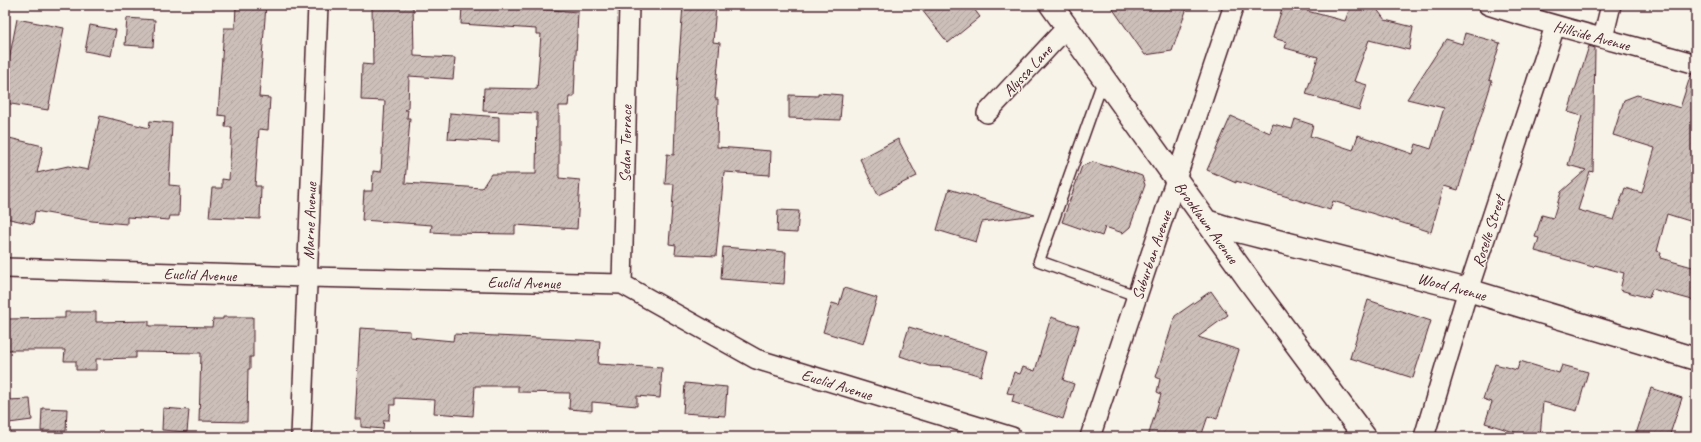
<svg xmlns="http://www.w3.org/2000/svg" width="1701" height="442" font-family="Caveat,sans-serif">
<defs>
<pattern id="building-hatch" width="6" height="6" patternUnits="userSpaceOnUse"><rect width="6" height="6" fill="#ccbfb9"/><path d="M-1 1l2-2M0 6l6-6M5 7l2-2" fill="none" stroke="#b1a49f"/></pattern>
</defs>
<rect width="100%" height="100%" fill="#f7f3e8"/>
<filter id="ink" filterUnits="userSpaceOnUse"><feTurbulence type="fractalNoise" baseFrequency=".025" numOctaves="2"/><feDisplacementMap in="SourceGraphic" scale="8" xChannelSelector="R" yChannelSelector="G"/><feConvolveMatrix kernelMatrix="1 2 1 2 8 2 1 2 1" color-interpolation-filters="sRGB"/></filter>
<g filter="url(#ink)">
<!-- building -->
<path fill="url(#building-hatch)" stroke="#4a1f2b" d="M236,5H266L259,97L270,98L268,130L259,129L255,186H261L260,219L209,217L212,188H222V179L229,180L232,127H225L226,116L218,115L224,28H235Z
M413,5L414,56L455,58L453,79L409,76L408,108L405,110H408L407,118H410L405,183L482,188L491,174H536L537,113L483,111L484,88L537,89L541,34H536V29L461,24L462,5H513V7L578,12L574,97H569L568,106H559V178L580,180L577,229L515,225V234L448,233L431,232L432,225L362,220L364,191H372L373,171L381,172L385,101L361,100L362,64L373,65L372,6Z
M683,5H716L713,42L720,43L715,99H718L717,147L771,151L770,175L724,172L716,256L675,254L676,245L669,244L674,184H665L667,154L674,155L676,98Z
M918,5H971L980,17L948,43Z
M1110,5H1188L1172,51L1145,55Z
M1283,5H1308L1307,11L1345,21L1351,5H1366L1376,8L1385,20L1413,27L1409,50L1369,40L1354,81L1367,85L1359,110L1306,94L1318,57L1285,48L1287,42L1273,38Z
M127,18L155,20L153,47L125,45Z
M17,19L64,28L48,110L5,103V80Z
M90,25L116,30L111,56L85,51Z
M1465,33L1500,43L1489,80L1492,81L1458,190L1444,186L1431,232L1333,201L1330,210L1236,181V183L1207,170L1231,116L1270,133L1273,124L1292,129L1295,119L1313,125L1310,136L1353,150L1358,135L1413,154L1416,144L1431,149L1444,108L1407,99L1446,39L1462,44Z
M1589,46L1595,48L1593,172L1590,171L1578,210L1614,220L1625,188L1642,193L1655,148L1613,135L1624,100L1637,95L1680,108L1691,74L1696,75V223L1667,214L1657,251L1661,252L1660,258L1696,268V301L1652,289L1649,298L1620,290L1624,273L1595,265L1593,267L1535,251L1539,238L1535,237L1542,215L1553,218L1561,192L1586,170L1568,165L1582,116L1568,112Z
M818,93L842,95L840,120L789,118V95L818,96Z
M450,113L499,117V142L448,139Z
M100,116L149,128L150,121L172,123L169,185L180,186L179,216H170L169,220L127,217V224L92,221L35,211L33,224L5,218V137L43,146L37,173L68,166L88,170Z
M898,139L917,176L878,195L860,159Z
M1093,162L1109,167L1110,165L1142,176L1145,185L1130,227L1123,233L1105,227L1102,236L1062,222L1082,166Z
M949,189L1035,215L982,222L976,242L937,230Z
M778,210L799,211L797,233L777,232Z
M723,247L786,252L784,284L721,279Z
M844,288L877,298L863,344L823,332L832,303L839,305Z
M1211,291L1228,315L1198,337L1239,350L1217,419L1208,416L1201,437H1148L1161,394L1157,392L1160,379L1156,377L1175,316Z
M1368,300L1431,321L1413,378L1350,358Z
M65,312H96V322L149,321V326H156L212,327L213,319H223V317H253V357H250V369H248L247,422L199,421L201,353L136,352V358L96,359V370H76V361H64L65,350H7V319L65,318Z
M1051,317L1079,326L1063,380L1074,384L1063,419L1012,402L1014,394L1007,393L1014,372L1020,374L1023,367L1035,371Z
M909,327L988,351L981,376L951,367L929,366L900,356Z
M360,328L410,331V337L453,341L454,334L600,341L598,364L662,368L660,398L637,396V406L592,402V411L569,409L570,393L518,392V386H475L473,416L434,413L435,400L395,398V405H390L389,420H384L383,429L361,427V419H355Z
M1520,361L1559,373L1562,365L1588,372L1577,411L1543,402L1540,437H1516L1517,433L1485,423L1492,402L1483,399L1495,364L1517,370Z
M685,383L727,387L725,416L683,413Z
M1651,388L1682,398L1669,437H1635Z
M30,399L32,420L9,423L7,400Z
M42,408L67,409L66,431H41Z
M163,408L189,410L187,432L162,430Z"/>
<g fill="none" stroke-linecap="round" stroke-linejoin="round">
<defs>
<path id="service" d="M1104,78L1039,261L1137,296"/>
<path id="minor" d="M1488,5C1556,27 1626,44 1696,64
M1603,38L1611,5
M987,113L1067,27
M5,268L307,277L622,284L756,359L1012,437
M622,284L629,5
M301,437L318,5
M1090,437L1234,5
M1424,437L1468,290L1555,26"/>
<path id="tertiary" d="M1051,5L1253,286L1365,437
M1206,221L1238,231L1468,290L1696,359"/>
</defs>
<!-- service casing -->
<use href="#service" stroke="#4a1f2b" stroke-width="13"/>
<!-- minor casing -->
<use href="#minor" stroke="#4a1f2b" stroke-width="22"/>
<!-- tertiary casing -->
<use href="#tertiary" stroke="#4a1f2b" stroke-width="25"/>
<!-- service -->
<use href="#service" stroke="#f7f3e8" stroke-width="10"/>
<!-- minor -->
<use href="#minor" stroke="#f7f3e8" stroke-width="19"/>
<!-- tertiary -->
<use href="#tertiary" stroke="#f7f3e8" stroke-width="22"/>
</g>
</g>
<g text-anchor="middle" stroke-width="3" stroke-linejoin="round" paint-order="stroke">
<!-- street labels -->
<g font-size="16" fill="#4a1f2b" stroke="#f7f3e8">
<text transform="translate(1592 35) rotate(15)" y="6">Hillside Avenue</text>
<text transform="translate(1027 70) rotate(-47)" y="6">Alyssa Lane</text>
<text transform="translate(625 144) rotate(-89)" y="6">Sedan Terrace</text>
<text transform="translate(309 221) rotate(-88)" y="6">Marne Avenue</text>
<text transform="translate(1207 222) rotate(54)" y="6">Brooklawn Avenue</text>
<text transform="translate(1488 231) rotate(-72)" y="6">Roselle Street</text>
<text transform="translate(1151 255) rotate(-71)" y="6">Suburban Avenue</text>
<text transform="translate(200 274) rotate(2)" y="6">Euclid Avenue</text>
<text transform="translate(524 282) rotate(1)" y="6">Euclid Avenue</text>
<text transform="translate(1452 286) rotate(15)" y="6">Wood Avenue</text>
<text transform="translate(837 384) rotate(17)" y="6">Euclid Avenue</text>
</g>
</g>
<!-- margin -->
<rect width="1701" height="442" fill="none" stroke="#f7f3e8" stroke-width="20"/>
<rect x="10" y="10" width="1681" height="422" fill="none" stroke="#4a1f2b" stroke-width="1.5" filter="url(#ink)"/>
</svg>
